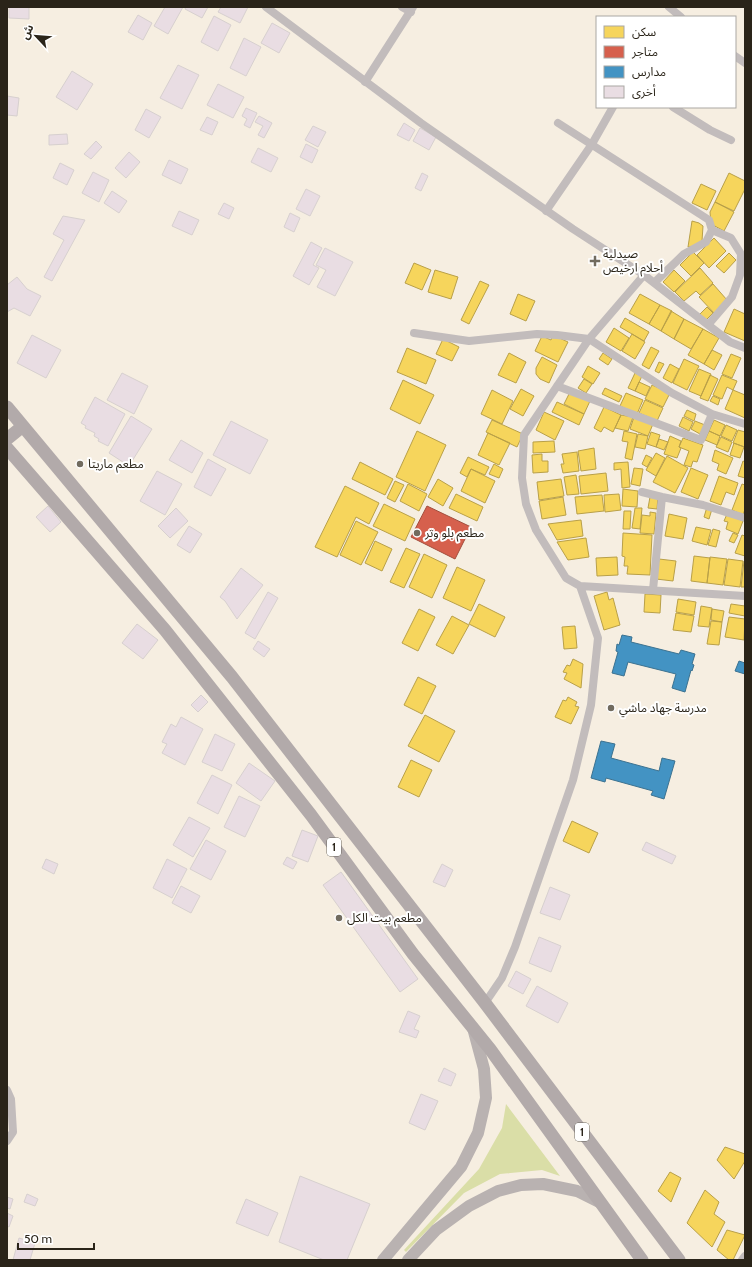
<svg xmlns="http://www.w3.org/2000/svg" width="752" height="1267" font-family="Cabin,'Noto Sans Arabic',sans-serif">
<rect width="100%" height="100%" fill="#f6eee1"/>
<!-- green -->
<path fill="#dadea7" d="M506,1104L560,1176L542,1170L500,1174L464,1193L406,1252L404,1250L479,1169L502,1128Z"/>
<!-- homes -->
<path fill="#f6d55c" stroke="#b9a048" d="M729,173L745,181V189L734,211L715,202Z
M701,184L716,191L707,210L692,203Z
M715,202L734,212L724,231L711,224L710,212Z
M692,221L699,223L703,226L702,241L693,247H688Z
M714,238L726,251L709,268L697,255Z
M693,252L704,263L691,276L680,265Z
M729,253L736,260L724,273L716,266Z
M414,263L431,270L422,290L405,283Z
M700,268L713,283L700,295L696,291L684,301L675,292Z
M435,270L458,277L451,299L428,292Z
M674,270L685,281L674,292L663,282Z
M480,281L489,285L469,324L461,320Z
M713,284L727,300L714,313L699,297Z
M518,294L535,301L526,321L510,314Z
M640,294L660,305L649,324L629,313Z
M660,305L672,311L661,331L649,324Z
M707,307L713,313L706,320L700,314Z
M734,309L745,314V341L724,332Z
M671,311L684,319L674,339L661,331Z
M625,318L649,332L644,341L620,327Z
M684,319L703,329L691,349L674,339Z
M614,328L629,338L621,351L606,342Z
M703,329L719,338L704,364L688,355Z
M632,334L645,342L635,359L622,351Z
M553,335L568,342L558,362L535,351L542,336L551,340Z
M443,339L459,347L452,361L436,354Z
M651,347L659,351L649,369L642,365Z
M407,348L436,360L426,384L397,372Z
M712,350L722,355L714,370L704,364Z
M509,353L526,362L516,383L498,375Z
M603,353L612,359L608,365L599,359Z
M731,354L741,358L732,378L722,374Z
M542,357L557,365L549,383L540,379L536,374V368Z
M684,359L699,366L687,390L673,383Z
M659,362L664,364L659,373L655,371Z
M670,364L679,369L672,383L663,378Z
M588,366L600,373L593,384L582,377Z
M699,369L711,374L701,396L689,391Z
M635,373L642,376L635,391L628,388Z
M710,375L718,379L708,401L700,398Z
M722,375L737,381L733,390L727,387L722,399L713,395Z
M584,379L592,384L586,393L578,388Z
M403,380L434,395L420,424L390,409Z
M639,382L650,387L646,396L635,391Z
M652,385L670,393L663,407L645,399Z
M605,388L622,396L619,402L602,394Z
M521,389L534,396L523,416L510,409Z
M492,390L513,401L502,424L481,414Z
M733,390L745,395V418L725,409Z
M570,392L590,401L584,414L564,404Z
M626,393L643,400L637,414L620,406Z
M713,396L720,399L718,405L710,401Z
M645,400L663,408L657,421L639,413Z
M557,402L584,414L579,425L552,412Z
M604,407L621,415L613,432L604,427L601,432L594,428Z
M687,410L696,414L694,421L684,416Z
M544,412L564,421L555,440L536,430Z
M621,415L633,417L628,431L615,428Z
M634,417L653,424L648,436L630,429Z
M683,417L693,422L689,431L679,426Z
M492,420L523,434L517,447L486,432Z
M714,420L725,425L720,436L709,431Z
M695,421L705,425L700,434L691,429Z
M726,425L737,430L732,441L721,436Z
M738,430L745,432V447L733,443Z
M417,431L446,445L425,491L396,477Z
M624,431L637,434L632,460L625,458L628,442L622,441Z
M709,431L720,436L717,445L705,440Z
M651,432L660,435L656,447L647,444Z
M488,433L510,443L499,465L478,455Z
M638,434L648,436L645,449L635,447Z
M670,436L681,441L679,447L681,448L677,458L664,454Z
M721,437L732,442L728,452L716,447Z
M683,438L703,445L697,462L693,461L691,467L684,465L689,451L679,447Z
M659,439L668,442L664,450L656,447Z
M554,441L555,452L533,453V442Z
M734,443L744,447L740,458L730,455Z
M594,448L596,469L581,471L578,451Z
M715,450L733,458L726,474L717,470L719,464L712,461Z
M577,452L579,471L563,473L561,464H564L562,454Z
M656,453L665,458L656,476L646,470Z
M542,454V461H548V472L533,473L532,455Z
M646,455L652,458L647,467L642,464Z
M667,456L688,468L675,493L653,482Z
M468,457L489,467L485,475L471,469L467,477L460,473Z
M743,461L745,462V478L738,476Z
M360,462L393,479L385,495L352,479Z
M628,462L630,487L622,488L621,469L614,470V463Z
M494,464L503,469L499,478L489,474Z
M634,468L643,469L640,486L631,484Z
M691,468L708,475L698,499L681,492Z
M471,469L495,481L485,503L461,491Z
M606,473L608,491L581,494L579,476Z
M576,475L579,494L567,495L564,477Z
M719,476L738,483L734,495L726,492L721,505L710,501Z
M438,479L453,488L443,506L428,497Z
M561,479L564,496L539,500L537,482Z
M395,481L404,485L395,502L387,498Z
M408,484L427,494L419,511L400,501Z
M742,484L745,485V509L743,515L732,510Z
M345,486L379,503L369,524L356,517L337,557L315,547Z
M623,489L638,491L637,507L622,506Z
M456,494L483,507L477,521L449,508Z
M619,494L621,510L605,512L604,495Z
M602,495L604,511L577,514L575,497Z
M563,497L566,515L542,519L539,501Z
M650,497H658L657,509L648,508Z
M384,504L415,519L405,541L373,526Z
M707,507L712,509L709,519L704,517Z
M635,508H642L640,529L632,528Z
M624,511H631L630,529H623Z
M650,512L656,513L654,534L640,533L642,515L650,516Z
M669,514L687,518L683,539L665,536Z
M727,514L743,521L738,534L726,529L728,522L724,521Z
M581,520L583,536L557,540L548,524Z
M356,521L378,532L361,565L340,555Z
M696,527L711,530L707,545L692,541Z
M713,529L720,531L716,547L708,545Z
M623,533L652,535L650,575L627,574L628,566H624L625,557L622,556Z
M733,533L738,535L734,543L729,541Z
M742,535L745,536V556L735,553Z
M586,538L589,557L568,560L557,542Z
M375,541L392,549L382,571L365,563Z
M406,548L420,554L404,588L390,582Z
M424,554L447,565L432,598L409,587Z
M694,556L710,558L707,583L691,581Z
M617,557L618,575L597,576L596,558Z
M710,557L727,559L723,585L707,583Z
M659,559L676,561L673,581L656,579Z
M728,559L743,561L740,587L724,585Z
M744,561H745V587H741Z
M457,567L485,580L471,611L443,598Z
M607,592L609,600L613,598L620,625L604,630L594,596Z
M645,594L661,595L660,613L644,612Z
M678,599L696,602L694,615L676,612Z
M479,604L505,617L495,637L469,624Z
M731,604L745,606V616L729,613Z
M701,606L712,608L709,627L698,626Z
M419,609L435,617L418,651L402,643Z
M712,609L724,611L722,622L711,620Z
M676,613L694,616L691,632L673,630Z
M452,616L469,625L453,654L436,645Z
M729,617L745,619L744,640L725,637Z
M711,621L722,622L719,645L707,644Z
M575,626L577,648L564,649L562,627Z
M573,659L583,664L581,688L564,679L567,673L563,672L567,665L570,666Z
M418,677L436,686L422,714L404,705Z
M568,697L577,702L575,706L579,707L571,724L555,717L563,700L566,701Z
M425,715L455,731L439,762L408,746Z
M411,760L432,770L419,797L398,787Z
M572,821L598,833L589,853L563,841Z
M725,1147L745,1154V1161L734,1179L717,1160Z
M670,1172L681,1178L671,1202L658,1191Z
M705,1190L719,1202L714,1214L725,1222L712,1247L687,1223Z
M727,1230L745,1235L733,1260H729L717,1250Z"/>
<!-- shops -->
<path fill="#d6604d" stroke="#a24e3d" d="M427,506L471,527L455,559L411,537Z"/>
<!-- schools -->
<path fill="#4393c3" stroke="#3c7290" d="M622,635L632,637L631,642L679,654L681,650L695,654L692,664L694,665L692,671L691,670L685,692L672,688L676,674L628,662L624,676L612,673L618,652L616,651L617,644L619,645Z
M739,661L745,663V674L735,671Z
M601,741L615,744L611,758L659,771L662,758L675,761L664,799L651,795L653,791L606,778L605,782L591,778Z"/>
<!-- building -->
<path fill="#e9dde3" stroke="#d7d0cf" d="M9,7H29V19L9,18Z
M165,7H183L168,34L154,26Z
M186,7H208L202,18L185,9Z
M221,7H248L240,23L218,12Z
M138,15L152,23L143,40L128,32Z
M214,16L231,25L218,51L201,42Z
M272,23L290,33L279,53L261,43Z
M244,38L261,47L246,76L230,68Z
M178,65L199,75L182,109L160,98Z
M72,71L93,84L77,110L56,97Z
M218,84L244,97L233,118L207,105Z
M7,96L19,98L17,116L7,115Z
M246,108L257,113L250,128L244,125L247,119L242,116Z
M146,109L161,117L149,138L135,130Z
M259,116L272,123L264,138L258,135L263,126L255,122Z
M207,117L218,122L212,135L200,130Z
M404,123L415,130L409,141L397,135Z
M313,126L326,132L318,147L305,140Z
M420,128L436,137L429,150L413,141Z
M67,134L68,144L49,145V135Z
M96,141L102,147L91,159L84,154Z
M306,144L318,150L312,163L300,157Z
M258,148L278,158L271,172L251,162Z
M129,152L140,162L126,178L115,168Z
M169,160L188,169L181,184L162,175Z
M60,163L74,170L67,185L53,178Z
M93,172L109,180L99,202L82,193Z
M422,173L428,176L421,191L415,188Z
M306,189L320,196L310,216L296,209Z
M112,191L127,201L119,213L104,203Z
M224,203L234,208L229,219L218,214Z
M179,211L199,220L192,235L172,226Z
M290,213L300,218L294,232L284,227Z
M63,216L85,220L52,281L44,277L64,240L53,234Z
M311,242L322,248L313,265L319,268L309,285L293,276Z
M325,248L353,262L335,296L317,287L326,270L316,265Z
M17,277L27,289L41,296L30,316L14,308L7,312V285Z
M32,335L61,350L46,378L17,363Z
M122,373L148,386L134,414L107,400Z
M95,397L125,414L108,446L98,441L99,439L94,436L95,433L85,428L86,426L81,423Z
M131,416L152,429L129,466L109,453Z
M231,421L268,440L250,474L213,455Z
M181,440L203,453L192,473L169,460Z
M208,459L226,469L211,496L194,487Z
M157,471L182,484L165,515L140,501Z
M48,506L61,522L50,532L36,517Z
M176,508L188,521L170,538L158,526Z
M189,526L202,534L190,553L177,545Z
M241,568L263,585L237,619L225,601L220,597Z
M268,592L278,598L255,639L245,633Z
M137,624L158,640L143,659L122,643Z
M258,641L270,649L264,657L253,649Z
M201,695L208,702L198,712L191,705Z
M181,717L203,729L185,765L162,753L167,744L162,742L171,724L176,727Z
M215,734L235,744L222,771L202,762Z
M249,763L275,781L261,801L236,783Z
M212,775L232,785L218,814L197,803Z
M239,796L260,806L245,837L224,827Z
M189,817L210,828L193,857L173,845Z
M302,830L318,836L308,862L292,856Z
M206,840L226,851L211,880L190,869Z
M646,842L676,856L672,864L642,850Z
M287,857L297,862L293,869L283,864Z
M46,859L58,864L54,874L42,868Z
M167,859L187,869L172,898L153,888Z
M442,864L453,870L445,887L433,882Z
M341,872L418,979L400,992L323,885Z
M181,886L200,896L191,913L172,903Z
M550,887L570,895L560,920L540,913Z
M539,937L561,946L551,972L529,963Z
M516,971L531,979L523,994L508,986Z
M537,986L568,1003L558,1023L526,1006Z
M408,1011L420,1016L414,1029L419,1031L416,1038L399,1032Z
M444,1068L456,1074L451,1086L438,1081Z
M421,1094L438,1101L425,1130L409,1123Z
M300,1176L370,1204L347,1260H324L279,1242Z
M27,1194L38,1199L35,1206L24,1202Z
M7,1197L13,1199L10,1209L7,1208Z
M246,1199L278,1213L268,1236L236,1223Z
M7,1213L13,1216L9,1227L7,1226Z
M19,1238L35,1243L30,1260H13Z"/>
<g fill="none" stroke-linecap="round" stroke-linejoin="round">
<!-- minor -->
<path stroke="#c2bcbc" stroke-width="8" d="M266,7L421,123L573,229L644,275L589,339L524,435L522,478L526,504L536,530L566,578L580,586L598,638L591,705L573,780L515,947L502,978L485,1003
M402,7L411,12
M669,7L681,17
M735,56L745,63
M365,82L413,7
M673,107L710,130L731,140
M558,123L709,220L712,230L731,238L741,254L740,275L732,297L708,325
M546,211L592,144L613,107
M644,275L730,342L745,348
M654,283L684,254L706,242L712,230
M414,333L469,341L537,334L557,335L589,339L672,393L712,414L745,424
M557,386L701,440L712,414
M642,492L662,497L703,505L745,518
M580,586L745,596
M653,590L662,497
M7,1090L11,1099L13,1132L7,1141
M742,1260L745,1256"/>
<!-- secondary -->
<path stroke="#b9b2b1" stroke-width="12" d="M383,1260L461,1167L478,1133L486,1098L484,1069L473,1028
M408,1260L436,1230L469,1206L498,1191L521,1185L543,1184L577,1191L599,1202"/>
<!-- primary -->
<path stroke="#b2aaaa" stroke-width="13" d="M7,407L232,677L485,1003L679,1260
M7,439L23,426
M7,448L165,630L311,815L413,954L490,1049L642,1260"/>
</g>
<!-- markers -->
<g fill="#716b5f" stroke="#fff" stroke-width="1.5">
<path d="M593 255h4v4h4v4h-4v4h-4v-4h-4v-4h4z"/>
<circle cx="80" cy="464" r="4"/>
<circle cx="417" cy="533" r="4"/>
<circle cx="611" cy="708" r="4"/>
<circle cx="339" cy="918" r="4"/>
</g>
<g text-anchor="middle" stroke-width="4" stroke-linejoin="round" paint-order="stroke">
<!-- shield labels -->
<g fill="#fff" stroke="#6a665e" stroke-width="1">
<rect x="327" y="838" width="14" height="18" rx="3"/>
<rect x="575" y="1123" width="14" height="18" rx="3"/>
</g>
<g font-size="11" font-weight="bold" fill="#2a2419">
<text x="334" y="851">1</text>
<text x="582" y="1136">1</text>
</g>
<!-- poi labels -->
<g font-size="12" fill="#2a2419" stroke="#fff" text-anchor="start">
<text x="603" y="258">صيدلية<tspan x="603" dy="14">أحلام ارخيص</tspan></text>
<text x="88" y="468">مطعم ماريتا</text>
<text x="425" y="537">مطعم بلو وتر</text>
<text x="619" y="712">مدرسة جهاد ماشي</text>
<text x="347" y="922">مطعم بيت الكل</text>
</g>
</g>
<!-- border -->
<rect width="752" height="1267" fill="none" stroke="#2a2419" stroke-width="16"/>
<!-- legend -->
<rect x="596" y="16" width="140" height="92" fill="#ffffff" stroke="#aaa7a3"/>
<rect x="604" y="26" width="20" height="12" fill="#f6d55c" stroke="#aaa7a3"/>
<text x="632" y="36" font-size="12" fill="#2a2419">سكن</text>
<rect x="604" y="46" width="20" height="12" fill="#d6604d" stroke="#aaa7a3"/>
<text x="632" y="56" font-size="12" fill="#2a2419">متاجر</text>
<rect x="604" y="66" width="20" height="12" fill="#4393c3" stroke="#aaa7a3"/>
<text x="632" y="76" font-size="12" fill="#2a2419">مدارس</text>
<rect x="604" y="86" width="20" height="12" fill="#e9dde3" stroke="#aaa7a3"/>
<text x="632" y="96" font-size="12" fill="#2a2419">أخرى</text>
<!-- north arrow -->
<g transform="translate(36 36) rotate(296)" stroke="#ffffff" stroke-width="3" paint-order="stroke">
<path d="M0-3L7 15L0 10L-7 15Z" fill="#2a2419"/>
<text y="-6" font-size="11" font-weight="bold" text-anchor="middle" fill="#2a2419">ش</text>
</g>
<!-- scale -->
<path d="M18 1243v6h76v-6" fill="none" stroke="#2a2419" stroke-width="2"/>
<text x="24" y="1243" font-size="12" fill="#2a2419" stroke="#ffffff" stroke-width="3" paint-order="stroke">50 m</text>
</svg>
